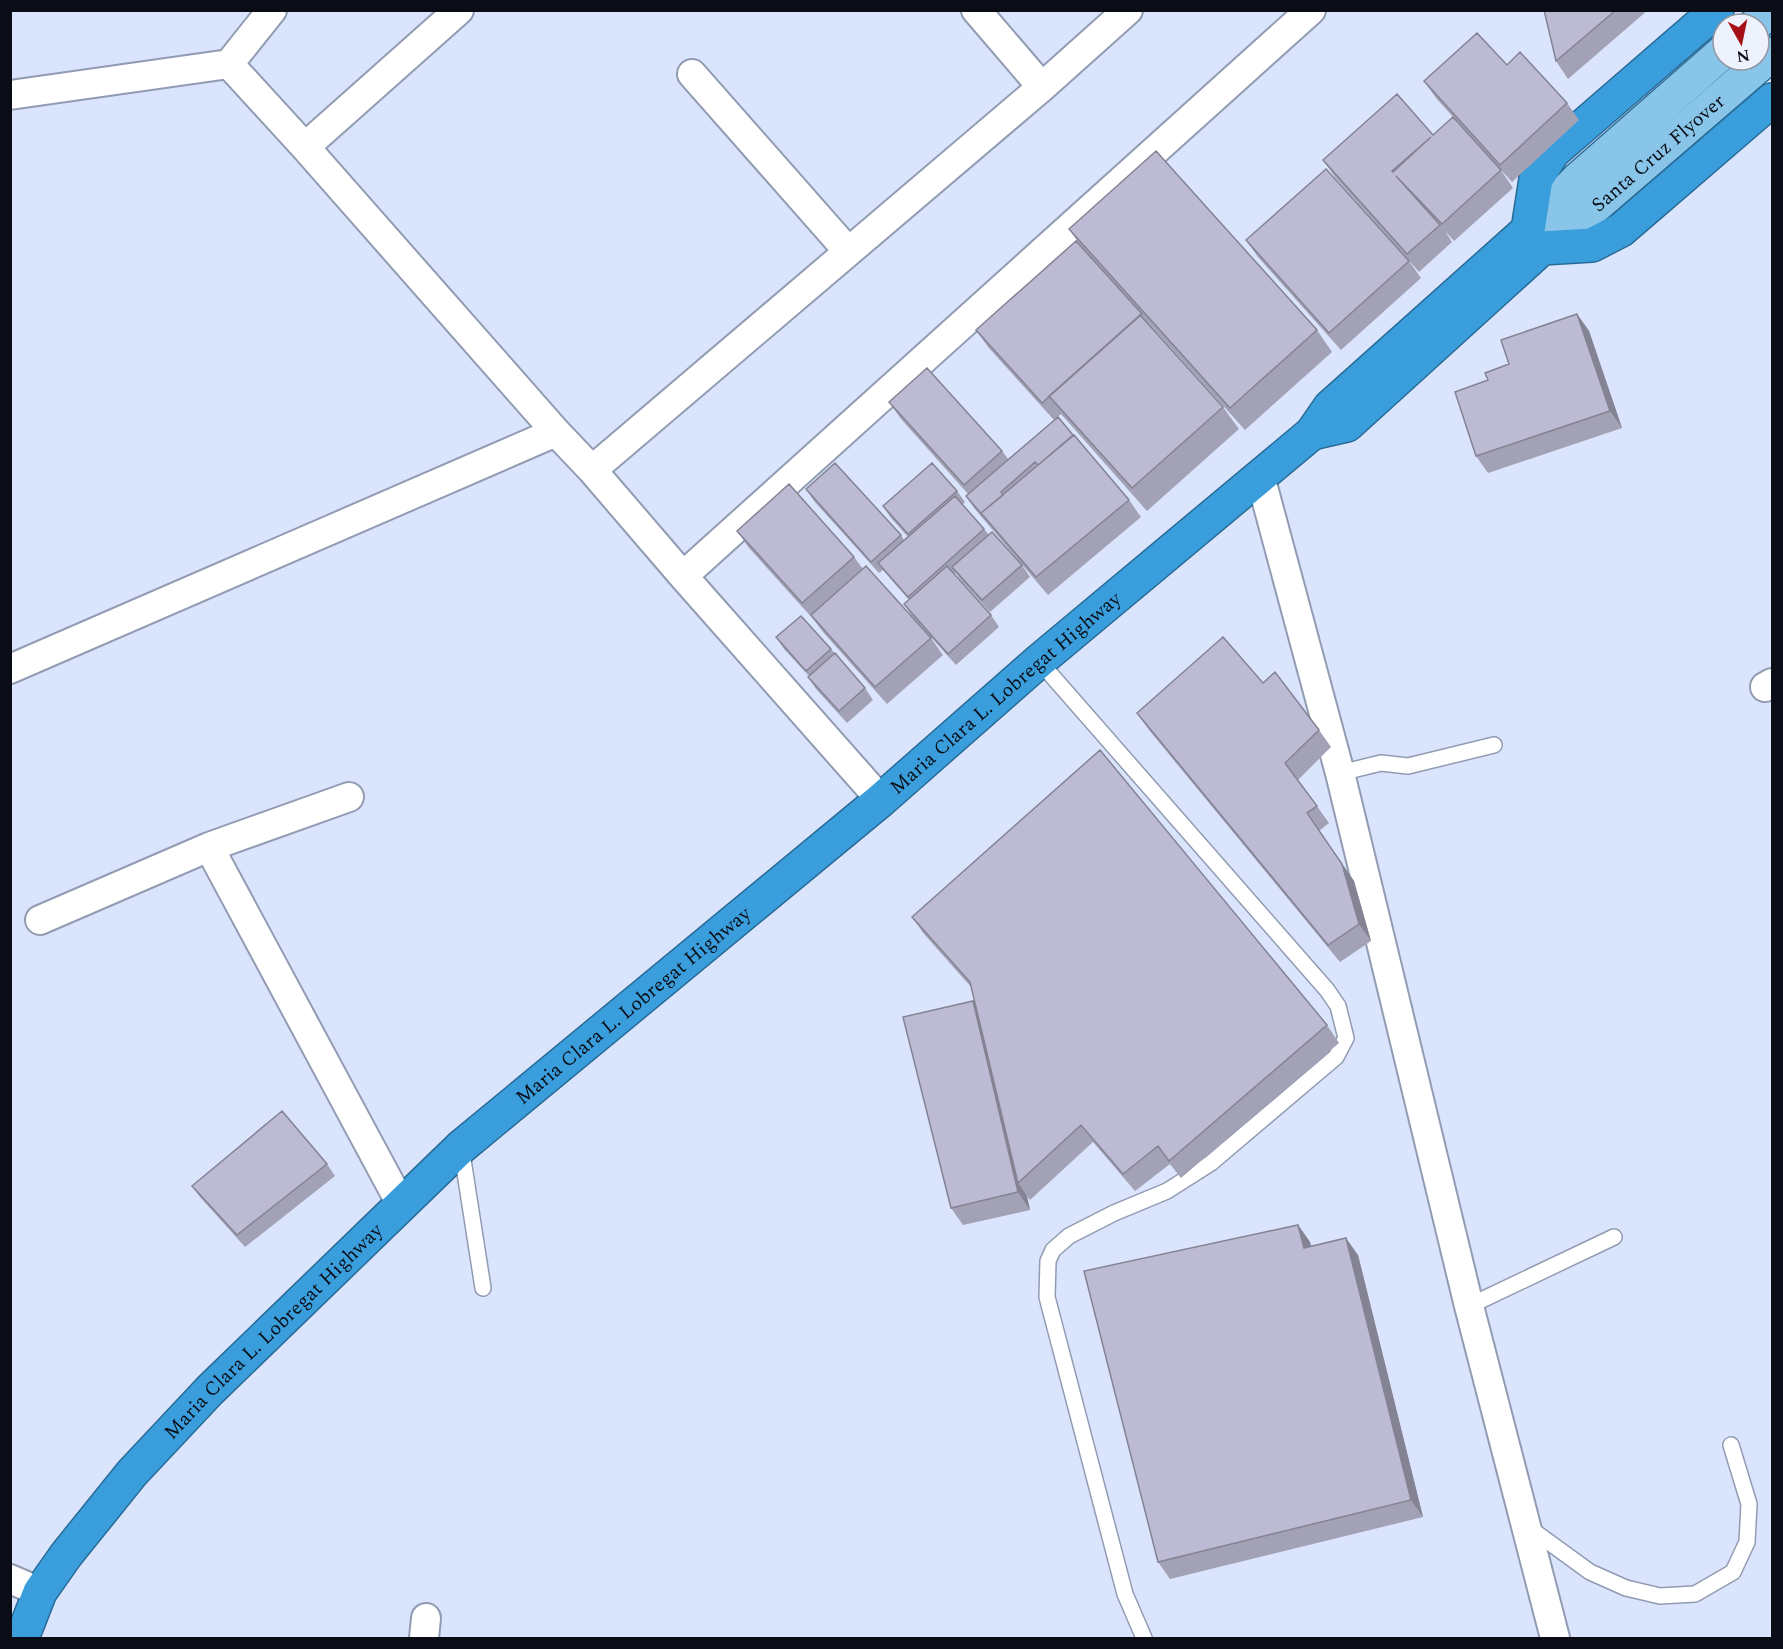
<svg xmlns="http://www.w3.org/2000/svg" width="1783" height="1649" font-family="Spectral,serif">
<rect width="100%" height="100%" fill="#dae5fd"/>
<g fill="none" stroke-linecap="round" stroke-linejoin="round">
<defs>
<path id="lane" d="M1039,661L1327,990L1338,1006L1346,1038L1336,1057L1211,1163L1167,1191L1114,1213L1069,1236L1053,1250L1048,1261L1047,1297L1125,1594L1144,1638
M1340,773L1381,763L1408,766L1494,745
M461,1147L483,1288
M1469,1306L1614,1237
M1528,1527L1590,1572L1626,1588L1660,1596L1695,1594L1733,1572L1747,1542L1749,1504L1731,1445"/>
<path id="street" d="M976,10L1042,87
M229,64L272,10
M692,74L848,251
M10,95L229,64L305,147L556,432L592,470L683,576L881,800
M305,147L459,10
M592,470L1042,87L1128,10
M1260,476L1340,773L1469,1306L1555,1638
M683,576L1311,10
M10,669L556,432
M1765,687L1772,683
M209,847L349,797
M40,920L209,847L401,1204
M10,1579L40,1592
M424,1638L426,1618"/>
<g id="primary">
<path d="M1756,24L1771,10"/>
<path d="M1528,230L1577,180L1723,52"/>
<path id="s1" d="M1542,248L1598,204L1772,54"/>
</g>
<g id="highway">
<path d="M1312,433L1347,425L1542,248L1592,245L1621,230L1772,100"/>
<path id="s2" d="M22,1638L40,1592L66,1555L132,1473L210,1390L461,1147L881,800L1039,661L1312,433L1330,407L1528,230L1536,179L1553,152L1717,10"/>
</g>
</defs>
<!-- lane casing -->
<use href="#lane" stroke="#919cb2" stroke-width="18"/>
<!-- street casing -->
<use href="#street" stroke="#919cb2" stroke-width="32"/>
<!-- primary casing -->
<use href="#primary" stroke="#296b96" stroke-width="36"/>
<!-- highway casing -->
<use href="#highway" stroke="#296b96" stroke-width="36"/>
<!-- lane -->
<use href="#lane" stroke="#fff" stroke-width="15"/>
<!-- street -->
<use href="#street" stroke="#fff" stroke-width="28"/>
<!-- primary -->
<use href="#primary" stroke="#88c5e9" stroke-width="33"/>
<!-- highway -->
<use href="#highway" stroke="#399edb" stroke-width="33"/>
</g>
<!-- wall -->
<path fill="#a3a1b5" d="M1544,10H1648L1568,79L1556,61Z
M1507,65L1567,103L1579,120L1512,182L1436,98L1424,81Z
M1433,135L1501,170L1513,188L1454,241L1445,231L1452,242L1419,272L1335,177L1323,160Z
M1069,229L1317,330L1332,352L1245,430L1145,319L1150,325L1223,407L1239,429L1147,511L1061,414L1054,420L988,347L976,330L1082,248Z
M1246,240L1409,261L1421,278L1341,350L1258,257Z
M1577,314L1589,331L1622,428L1488,473L1476,456L1488,380Z
M889,402L1002,451L1009,460L1058,417L1129,500L1141,517L1048,595L974,508L966,496L968,494L901,419Z
M806,489L901,535L904,540L908,537L891,518L883,506L957,491L965,502L962,505L984,529L989,535L1022,565L1030,577L990,612L960,579L956,573L954,574L991,615L999,627L956,665L912,616L904,604L909,600L883,570L879,573L814,501Z
M737,531L854,557L863,569L931,638L943,655L887,704L823,632L814,620L749,548Z
M776,637L831,649L865,688L873,700L847,723L816,689L808,677L809,676L784,649Z
M1137,713L1319,730L1331,747L1298,780L1329,823L1319,831L1354,881L1371,941L1340,962L1149,730Z
M912,917L1327,1025L1339,1043L1181,1178L1170,1164L1135,1191L1093,1142L1030,1200L1027,1196L1030,1210L963,1225L951,1208L975,1004L971,987L924,934Z
M327,1164L335,1176L245,1247L200,1197L192,1186Z
M1298,1225L1310,1242L1311,1246L1358,1255L1423,1517L1170,1579L1158,1562Z"/>
<!-- shaded-wall -->
<path fill="#848394" d="M1577,314L1589,331L1622,428L1610,411Z
M1307,813L1354,881L1371,941L1359,924Z
M973,1001L985,1018L1018,1183L1027,1196L1030,1210L1018,1192Z
M1298,1225L1310,1242L1316,1265L1304,1248Z
M1346,1238L1358,1255L1423,1517L1411,1500Z"/>
<!-- building -->
<path fill="#bdbbd3" stroke="#848394" stroke-width="1.5" fill-rule="evenodd" d="M1544,10H1616L1556,61Z
M1477,33L1507,65L1520,52L1567,103L1500,165L1424,81Z
M1397,94L1433,135L1453,117L1501,170L1442,224L1396,176L1440,225L1407,254L1323,160ZM1431,137L1393,172L1392,171Z
M1156,151L1317,330L1230,408L1069,229Z
M1326,169L1409,261L1329,333L1246,240Z
M1076,241L1142,314L1042,403L976,330Z
M1577,314L1610,411L1476,456L1455,392L1488,380L1485,373L1509,364L1501,340Z
M1140,315L1223,407L1132,488L1049,396Z
M927,368L1002,451L964,485L889,402Z
M1058,417L1073,435L1038,465L1035,462L1001,492L1003,495L981,513L985,518L966,496Z
M1074,435L1129,500L1036,577L981,513Z
M835,463L901,535L871,562L806,489Z
M932,463L957,491L908,534L883,506Z
M789,484L854,557L802,603L737,531Z
M955,496L984,529L908,597L878,563Z
M992,532L1022,565L982,600L952,567Z
M866,566L931,638L875,687L811,615Z
M947,566L991,615L948,654L904,604Z
M801,616L831,649L806,671L776,637Z
M1223,637L1263,683L1275,672L1319,730L1285,763L1317,806L1307,813L1342,864L1359,924L1328,945L1137,713Z
M835,653L865,688L839,711L808,677Z
M1100,750L1327,1025L1169,1161L1158,1146L1123,1174L1081,1125L1018,1183L970,982L912,917Z
M973,1001L1018,1192L951,1208L903,1017Z
M282,1111L327,1164L237,1235L192,1186Z
M1298,1225L1304,1248L1346,1238L1411,1500L1158,1562L1084,1271Z"/>
<g text-anchor="middle" stroke-width="5" stroke-linejoin="round" paint-order="stroke">
<!-- street labels -->
<g font-size="20" fill="#0a0d15" stroke="#eef2fc">
<text dy="7" stroke="none"><textPath href="#s1" startOffset="150">Santa Cruz Flyover</textPath></text>
<text dy="7" stroke="none"><textPath href="#s2" startOffset="1372">Maria Clara L. Lobregat Highway</textPath></text>
<text dy="7" stroke="none"><textPath href="#s2" startOffset="886">Maria Clara L. Lobregat Highway</textPath></text>
<text dy="7" stroke="none"><textPath href="#s2" startOffset="400">Maria Clara L. Lobregat Highway</textPath></text>
</g>
</g>
<!-- border -->
<rect width="1783" height="1649" fill="none" stroke="#0a0d15" stroke-width="24"/>
<!-- north arrow -->
<g transform="translate(1741 42) rotate(171)"><circle r="28" fill="#eef2fc" stroke="#9396a0" stroke-width="1.5"/>
<path d="M0-4.5L10 22L0 15L-10 22Z" fill="#a60f15"/>
<text y="-9" font-size="16" font-weight="bold" text-anchor="middle" fill="#0a0d15">N</text>
</g>
</svg>
